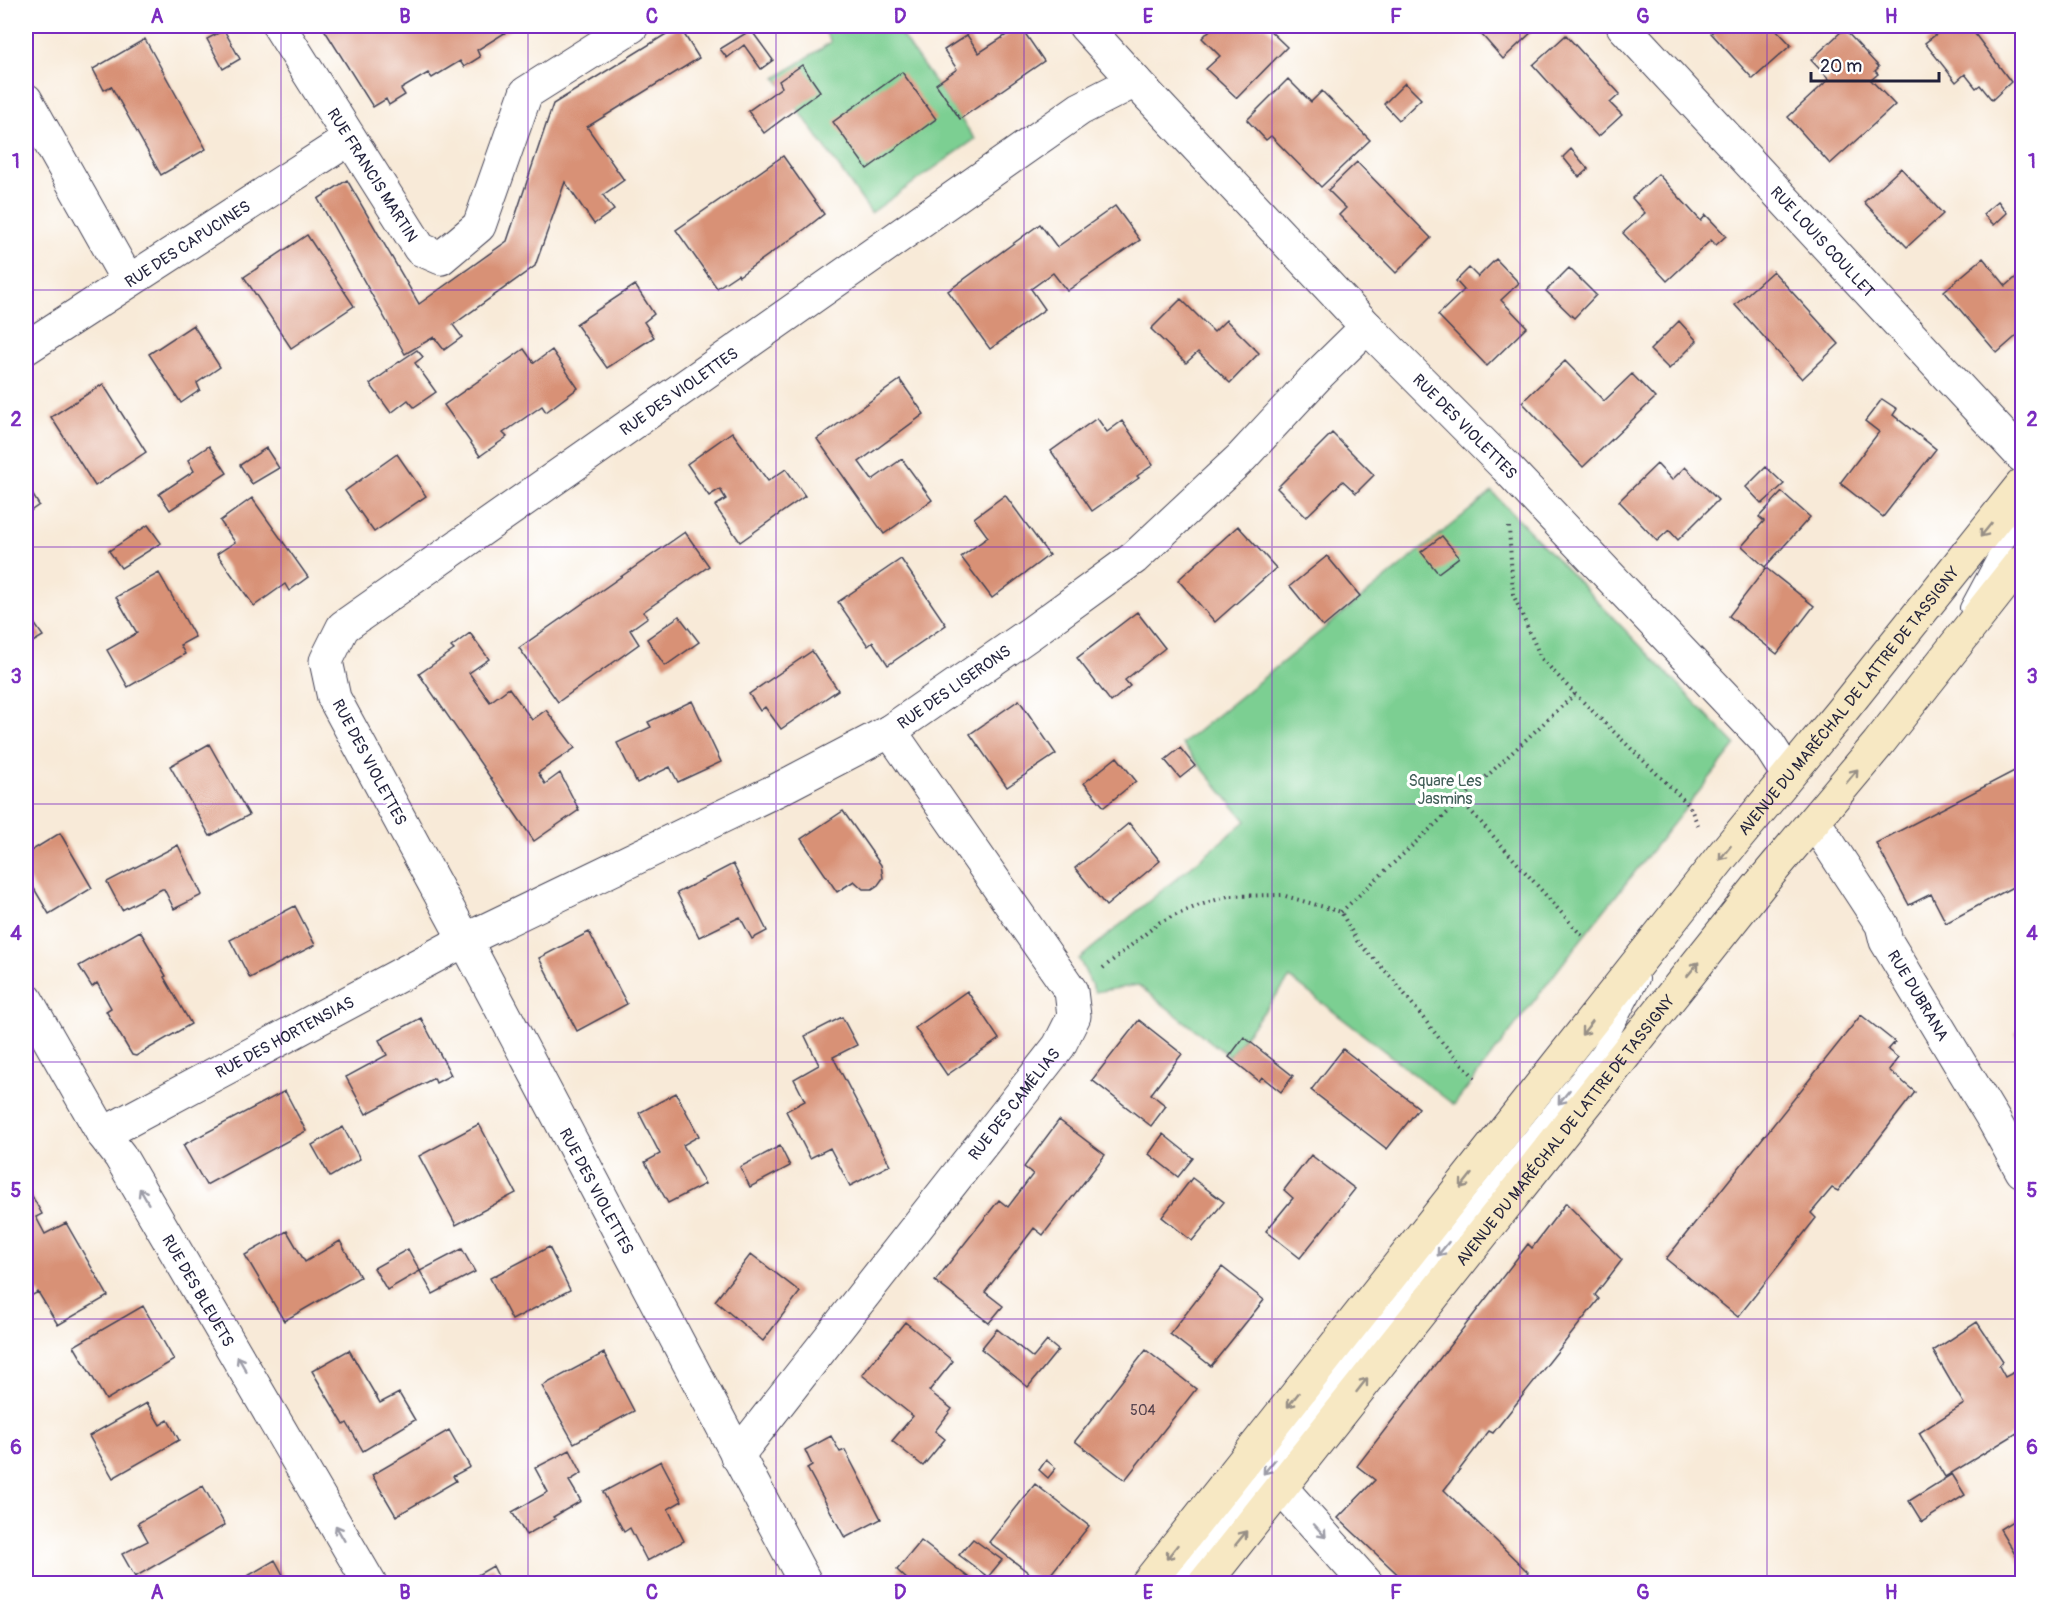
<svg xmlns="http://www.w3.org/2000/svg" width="2048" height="1609" font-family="Pangolin,sans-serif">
<rect width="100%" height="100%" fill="#fff"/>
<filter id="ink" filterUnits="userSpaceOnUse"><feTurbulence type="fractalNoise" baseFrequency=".0167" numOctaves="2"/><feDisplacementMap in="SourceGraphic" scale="12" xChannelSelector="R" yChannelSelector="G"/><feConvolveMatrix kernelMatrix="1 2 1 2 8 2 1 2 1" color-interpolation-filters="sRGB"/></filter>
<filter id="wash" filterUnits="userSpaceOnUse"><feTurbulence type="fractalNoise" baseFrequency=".008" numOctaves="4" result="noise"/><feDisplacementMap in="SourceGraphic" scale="24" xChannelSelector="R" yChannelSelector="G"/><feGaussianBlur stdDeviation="1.35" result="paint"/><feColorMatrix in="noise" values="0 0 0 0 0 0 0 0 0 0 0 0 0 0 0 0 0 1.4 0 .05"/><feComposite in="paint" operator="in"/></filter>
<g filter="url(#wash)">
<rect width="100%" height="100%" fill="#f8ead8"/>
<!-- green -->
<path fill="#7ccf92" stroke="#4f7866" stroke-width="1.5" d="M830,26H895L975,139L871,213L776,78L831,42L824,30Z
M1492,492L1736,745L1583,937L1454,1105L1290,978L1229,1056L1138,985L1095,992L1079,959L1246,821L1182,744Z"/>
<g id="blocks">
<!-- building -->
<path fill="#d89176" d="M322,26H516L477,50L480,57L464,67L460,61L432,78L428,73L401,89L405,95L389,105L386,99L373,107Z
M679,26L699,58L587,127L624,180L603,195L614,210L594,224L565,182L535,266L453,325L462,337L444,350L434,337L405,354L318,199L347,180L419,304L507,241L553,104Z
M1020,26L1044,61L960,119L936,84L957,69L944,50L967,35L979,53Z
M1214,26H1265L1287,47L1237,98L1206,69L1220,56L1202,38Z
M1474,26H1532L1535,29L1503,59Z
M1719,26H1773L1791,45L1753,79L1711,33Z
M1947,26H1969L2011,82L1992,100L1980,85L1976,88L1965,74L1956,82L1925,43Z
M1844,29L1879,67L1875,71L1878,74L1871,80L1895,105L1830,164L1788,117L1829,79L1811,60Z
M224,30L240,59L223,69L207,39Z
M751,30L773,60L761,69L744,45L727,58L720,49Z
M1566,35L1620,94L1610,103L1622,115L1598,137L1533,65Z
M145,39L206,149L161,175L111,86L104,90L93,69Z
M802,65L820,91L764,133L748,111L782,87L779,81Z
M902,72L936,119L867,169L833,122Z
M1288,79L1311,102L1322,91L1370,140L1321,187L1271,136L1266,140L1247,120Z
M1405,83L1421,99L1399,120L1384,104Z
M1571,149L1588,169L1579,177L1563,157Z
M783,156L824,214L805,229L739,276L738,274L717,288L676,230Z
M1357,162L1431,238L1396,273L1339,215L1346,208L1328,190Z
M1901,168L1943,214L1907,247L1864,202Z
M1658,174L1701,221L1706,215L1726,236L1716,245L1711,240L1667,281L1623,233L1645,213L1632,198Z
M1998,201L2007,213L1994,225L1983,214Z
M1115,206L1140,240L1067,291L1053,273L1031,289L1045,309L990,349L948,291L1040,224L1057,247Z
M307,235L354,306L291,348L244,277Z
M1983,258L2006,286L2022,272V331L1997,353L1944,291Z
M1496,259L1519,283L1501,300L1527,327L1487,366L1438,315L1464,290L1456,281L1469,268L1478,277Z
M1569,268L1596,295L1574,318L1546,291Z
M1773,271L1839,344L1802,379L1735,305Z
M635,285L654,314L644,322L654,337L607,368L576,324Z
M1181,299L1214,332L1226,320L1259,353L1230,383L1198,352L1186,363L1151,329Z
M1679,321L1697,341L1669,369L1650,350Z
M193,325L220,367L197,383L200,390L181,403L149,354Z
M524,349L534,363L552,350L578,388L546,412L542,406L503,433L507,437L480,456L444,405Z
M417,350L423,357L415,363L436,392L414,407L408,400L391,413L370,384L388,371L387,370Z
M1565,361L1604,401L1632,374L1655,398L1583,467L1522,402Z
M900,380L924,414L859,462L872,480L902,459L932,500L884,534L817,439Z
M103,384L146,452L95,486L51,417Z
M1882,399L1897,409L1893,415L1936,449L1883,517L1840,483L1879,432L1865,421Z
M1097,418L1107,432L1122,421L1153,465L1137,476L1139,478L1092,511L1051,451Z
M732,432L768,481L786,469L805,496L740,542L715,506L726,499L720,489L709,496L687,464Z
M1332,433L1374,475L1356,493L1343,481L1306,517L1277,488Z
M209,446L227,473L170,510L159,494L194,471L188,460Z
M266,448L279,468L252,484L240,465Z
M397,454L426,496L374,532L345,491Z
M1657,464L1672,480L1685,467L1718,500L1678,540L1669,530L1657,541L1619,501Z
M1766,467L1784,484L1762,504L1746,487Z
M26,484L39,505L26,514Z
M1782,492L1810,517L1765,567L1742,546L1764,521L1759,517Z
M1005,495L1049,555L992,598L961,557L988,537L974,518Z
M252,498L308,577L289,591L285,584L254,606L217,554L235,542L220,521Z
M148,525L161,543L121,568L109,551Z
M1238,526L1276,568L1215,622L1178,580Z
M685,532L709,566L643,612L648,617L630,630L639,644L558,702L519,648Z
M1442,536L1459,557L1438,573L1421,552Z
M1327,556L1360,596L1323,627L1290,586Z
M901,559L946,625L888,665L873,642L868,646L838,602Z
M1766,568L1814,606L1777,654L1729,616Z
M159,573L195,637L180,645L185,654L128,687L107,650L137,633L116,597Z
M1137,612L1165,648L1125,680L1130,686L1111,702L1077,658Z
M679,616L699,642L665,666L647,639Z
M34,623L43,636L26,646V628Z
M470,633L489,659L469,673L490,702L509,688L532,720L546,710L575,748L538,773L545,784L560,773L579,810L534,841L419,674L454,650L451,647Z
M812,651L838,690L781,729L765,707L760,711L749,694Z
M1019,700L1056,754L1007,787L970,734Z
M692,701L721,762L678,782L670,767L637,783L617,743L651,727L648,722Z
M209,744L249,815L210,836L170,766Z
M1180,748L1195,766L1180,778L1165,760Z
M1117,757L1136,781L1104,807L1084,783Z
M2022,767V882L1946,923L1931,894L1909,905L1876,843Z
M843,811L881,865L883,878L878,885L872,889H863L854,881L837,892L801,839Z
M1129,823L1160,861L1106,906L1075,868Z
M60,833L92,888L49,914L26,875V854Z
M178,845L202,895L174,909L164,889H162L122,910L107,882Z
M733,864L767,931L752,939L740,917L699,937L677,893Z
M295,906L315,945L250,978L230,940Z
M140,931L166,976L164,977L191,1024L136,1056L132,1055L106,1011L111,1008L97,983L92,987L79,966Z
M589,932L627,1004L577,1031L539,958Z
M967,991L999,1039L947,1075L915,1028Z
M1861,1015L1895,1042L1888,1050L1898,1058L1889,1070L1915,1092L1838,1191L1832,1188L1811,1213L1816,1218L1738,1317L1666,1259Z
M842,1017L857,1045L833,1057L890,1165L850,1186L830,1148L810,1158L786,1111L805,1101L794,1079L819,1065L805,1036Z
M421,1018L451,1075L436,1083L434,1078L366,1114L346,1077L387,1055L379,1040Z
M1139,1020L1182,1054L1151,1094L1166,1106L1151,1126L1092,1080Z
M2022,1029V1046L2015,1033Z
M1244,1037L1293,1076L1281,1092L1262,1077L1259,1081L1229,1057Z
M1343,1049L1419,1108L1387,1149L1311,1090Z
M285,1091L306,1131L206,1185L183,1145Z
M676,1093L699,1136L683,1145L705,1184L668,1203L645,1162L660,1154L639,1113Z
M1059,1120L1105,1155L1043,1235L1034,1228L985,1292L1003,1306L989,1323L935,1281L999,1200L1008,1207L1033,1174L1024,1167Z
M479,1124L516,1193L456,1225L419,1156Z
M343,1127L360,1159L330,1177L312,1145Z
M1163,1134L1193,1158L1178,1177L1149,1154Z
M780,1146L790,1166L750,1187L740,1167Z
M1311,1155L1355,1189L1300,1258L1266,1231L1293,1198L1284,1190Z
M1192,1178L1224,1202L1192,1241L1162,1217Z
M26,1185L42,1214L36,1217L45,1234L66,1223L108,1296L58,1325L38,1292L31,1296L26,1287Z
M1566,1203L1622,1260L1595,1295L1599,1299L1493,1433L1489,1431L1444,1490L1528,1572L1517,1584H1408L1338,1518L1375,1480L1357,1466L1528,1244L1532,1248Z
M287,1231L305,1262L340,1241L360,1277L284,1321L245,1255Z
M549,1247L570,1290L512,1320L490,1278Z
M408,1249L420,1271L387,1290L374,1268Z
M462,1249L475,1272L433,1294L420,1271Z
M751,1254L800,1292L763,1341L715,1301Z
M1222,1267L1264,1300L1211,1366L1170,1334Z
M143,1306L174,1360L106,1400L74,1346Z
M905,1322L953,1361L929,1391L952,1409L935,1431L945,1439L923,1466L892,1441L913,1416L862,1375Z
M1977,1322L2003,1361L1999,1366L2005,1377L2022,1368V1430L1945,1477L1919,1433L1964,1404L1933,1351Z
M997,1329L1033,1358L1047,1341L1058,1350L1028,1387L981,1349Z
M349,1350L380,1403L399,1393L415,1420L363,1451L347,1423L344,1425L312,1371Z
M1146,1350L1196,1389L1125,1480L1075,1441Z
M604,1353L634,1411L574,1443L542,1386Z
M147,1403L160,1425L168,1420L179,1440L113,1478L89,1436Z
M449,1430L470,1467L453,1476L456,1481L396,1516L372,1475Z
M831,1436L840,1452L845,1450L881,1519L845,1538L807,1468L812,1465L805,1450Z
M570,1450L582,1473L569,1481L581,1501L553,1517L555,1519L526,1535L512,1512L548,1492L535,1468Z
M1046,1460L1056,1468L1048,1478L1039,1470Z
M661,1461L682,1501L668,1509L684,1541L647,1561L630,1528L624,1532L603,1492Z
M1952,1474L1965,1495L1922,1522L1909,1501Z
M1035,1484L1089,1526L1043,1584L989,1542Z
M203,1486L225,1525L135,1577L122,1554L148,1541L138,1523Z
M2022,1515V1566L2000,1529Z
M973,1539L1002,1560L988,1577L959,1555Z
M921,1541L973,1581L971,1584H912L897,1570Z
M275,1560L288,1584H234Z
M493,1566L502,1584H462Z"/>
</g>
</g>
<g filter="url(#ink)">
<use href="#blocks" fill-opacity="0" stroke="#424053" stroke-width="1.5"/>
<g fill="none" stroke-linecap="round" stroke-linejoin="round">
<defs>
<path id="lane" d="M1969,608L2004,543L2022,520
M1176,1584L1601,1051L1640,979"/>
<g id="street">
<path id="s1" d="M279,26L420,249L441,258L479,226L526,93L632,26"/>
<path id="s2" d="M1085,26L1135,81L1367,327L1506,467L1767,742L1788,775"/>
<path id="s3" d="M1623,26L2022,456"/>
<path d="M26,100L128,281"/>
<path id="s4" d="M26,348L349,139"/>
<path id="s5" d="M1814,821L1882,925L1886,941L1992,1117L2022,1171"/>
<path id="s6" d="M26,999L103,1134L120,1156L370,1584"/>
<path id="s7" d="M103,1134L465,940L779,789L890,731L1031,633L1134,558L1242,457L1319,374L1367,327"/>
<path id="s8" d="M737,1456L1059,1046L1074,1016L1071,991L890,731"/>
<path d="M1281,1488L1367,1584"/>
<path id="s9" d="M806,1584L465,940L334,698L326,661L343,627L1080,109L1135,81"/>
</g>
<g id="secondary">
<path id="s10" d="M1147,1584L1722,856L1840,713L2022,485"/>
<path id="s11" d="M1204,1584L1759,886L1878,744L2022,561"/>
</g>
</defs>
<!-- lane casing -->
<use href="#lane" stroke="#424053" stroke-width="20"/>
<!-- street casing -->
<use href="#street" stroke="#424053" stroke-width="35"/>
<!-- secondary casing -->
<use href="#secondary" stroke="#424053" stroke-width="35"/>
<!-- path -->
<path stroke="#424053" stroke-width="4" stroke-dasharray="1.5 4.5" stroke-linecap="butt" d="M1509,527L1513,594L1541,658L1575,694L1689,805L1698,825
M1461,800L1583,937
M1341,912L1575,694
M1103,968L1160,922L1197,906L1228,896L1282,895L1341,912L1357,941L1392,978L1442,1042L1475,1078"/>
<!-- lane -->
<use href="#lane" stroke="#fff" stroke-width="18"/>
<!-- street -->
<use href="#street" stroke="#fff" stroke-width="33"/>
<!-- secondary -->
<use href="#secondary" stroke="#f7e8c3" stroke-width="33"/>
</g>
<!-- one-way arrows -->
<defs><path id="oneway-shaft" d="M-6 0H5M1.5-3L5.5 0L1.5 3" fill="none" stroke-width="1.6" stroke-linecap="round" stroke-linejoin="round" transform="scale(1.5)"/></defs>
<g stroke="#978f86">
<use href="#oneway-shaft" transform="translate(1986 530) rotate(129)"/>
<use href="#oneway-shaft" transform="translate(1852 776) rotate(-50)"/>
<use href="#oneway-shaft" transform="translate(1725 853) rotate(129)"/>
<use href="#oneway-shaft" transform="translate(1693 969) rotate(-51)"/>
<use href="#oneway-shaft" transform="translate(1587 1028) rotate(128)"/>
<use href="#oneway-shaft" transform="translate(1466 1181) rotate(128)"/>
<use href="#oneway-shaft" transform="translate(1362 1385) rotate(-52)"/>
<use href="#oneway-shaft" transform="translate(1293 1400) rotate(128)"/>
<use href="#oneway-shaft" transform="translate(1241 1538) rotate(-51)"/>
<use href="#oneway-shaft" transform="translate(1172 1552) rotate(128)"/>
</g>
<g stroke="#9c9ca7">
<use href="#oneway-shaft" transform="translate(1564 1097) rotate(129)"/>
<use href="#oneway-shaft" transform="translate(144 1196) rotate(-120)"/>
<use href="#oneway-shaft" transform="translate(1443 1249) rotate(129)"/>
<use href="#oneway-shaft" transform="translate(242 1364) rotate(-120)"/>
<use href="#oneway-shaft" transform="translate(1269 1467) rotate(129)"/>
<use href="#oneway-shaft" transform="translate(1320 1531) rotate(48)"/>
<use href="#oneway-shaft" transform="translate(340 1533) rotate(-120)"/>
</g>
</g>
<!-- grid -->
<path fill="none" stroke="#7b2cbf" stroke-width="1.5" stroke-opacity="0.55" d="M281,26V1584M528,26V1584M776,26V1584M1024,26V1584M1272,26V1584M1520,26V1584M1767,26V1584M26,290H2022M26,547H2022M26,804H2022M26,1062H2022M26,1319H2022"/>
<g text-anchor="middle" stroke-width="6" stroke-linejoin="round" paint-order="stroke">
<!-- number labels -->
<g font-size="14" fill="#503e4a">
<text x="1143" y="1415">504</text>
</g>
<!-- street labels -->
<g font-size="16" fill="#22223b" stroke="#fff">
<text dy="6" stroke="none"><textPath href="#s1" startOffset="176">RUE FRANCIS MARTIN</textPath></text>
<text dy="6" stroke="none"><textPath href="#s3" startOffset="294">RUE LOUIS COULLET</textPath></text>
<text dy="6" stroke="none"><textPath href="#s4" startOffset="192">RUE DES CAPUCINES</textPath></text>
<text dy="6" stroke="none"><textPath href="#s9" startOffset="1490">RUE DES VIOLETTES</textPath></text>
<text dy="6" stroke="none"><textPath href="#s2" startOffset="552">RUE DES VIOLETTES</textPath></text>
<text dy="6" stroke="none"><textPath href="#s7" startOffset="962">RUE DES LISERONS</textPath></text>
<text dy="6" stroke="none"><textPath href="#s10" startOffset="1128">AVENUE DU MARÉCHAL DE LATTRE DE TASSIGNY</textPath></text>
<text transform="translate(370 762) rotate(62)" y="6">RUE DES VIOLETTES</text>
<text dy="6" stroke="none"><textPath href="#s5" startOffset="204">RUE DUBRANA</textPath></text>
<text dy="6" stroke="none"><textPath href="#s7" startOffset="206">RUE DES HORTENSIAS</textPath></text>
<text dy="6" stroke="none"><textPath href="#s8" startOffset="448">RUE DES CAMÉLIAS</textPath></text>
<text dy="6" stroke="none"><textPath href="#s11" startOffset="580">AVENUE DU MARÉCHAL DE LATTRE DE TASSIGNY</textPath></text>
<text transform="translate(597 1191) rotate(62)" y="6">RUE DES VIOLETTES</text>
<text dy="6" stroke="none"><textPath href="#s6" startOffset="339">RUE DES BLEUETS</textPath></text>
</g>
<!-- park labels -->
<g font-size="16" fill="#425f59" stroke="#fff">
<text x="1445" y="786">Square Les<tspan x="1445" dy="18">Jasmins</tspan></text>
</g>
</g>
<!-- margin -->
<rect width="2048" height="1609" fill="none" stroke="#fff" stroke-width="66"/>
<!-- scale -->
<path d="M1811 72v9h128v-9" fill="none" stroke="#22223b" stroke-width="3"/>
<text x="1820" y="72" font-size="18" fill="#22223b" stroke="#ffffff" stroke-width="4.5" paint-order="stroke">20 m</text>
<rect x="33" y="33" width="1982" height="1543" fill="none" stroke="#7b2cbf" stroke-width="2"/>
<g font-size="20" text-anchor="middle" font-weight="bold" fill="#7b2cbf">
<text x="157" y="23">A</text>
<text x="405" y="23">B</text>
<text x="652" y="23">C</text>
<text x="900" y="23">D</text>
<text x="1148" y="23">E</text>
<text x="1396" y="23">F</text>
<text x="1643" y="23">G</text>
<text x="1891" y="23">H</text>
<text x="16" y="168">1</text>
<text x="2032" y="168">1</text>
<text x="16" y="426">2</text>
<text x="2032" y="426">2</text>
<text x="16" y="683">3</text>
<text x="2032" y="683">3</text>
<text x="16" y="940">4</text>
<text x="2032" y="940">4</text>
<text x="16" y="1197">5</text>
<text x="2032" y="1197">5</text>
<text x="16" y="1454">6</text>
<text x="2032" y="1454">6</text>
<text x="157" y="1599">A</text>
<text x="405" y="1599">B</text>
<text x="652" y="1599">C</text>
<text x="900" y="1599">D</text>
<text x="1148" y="1599">E</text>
<text x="1396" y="1599">F</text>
<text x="1643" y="1599">G</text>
<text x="1891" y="1599">H</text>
</g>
</svg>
